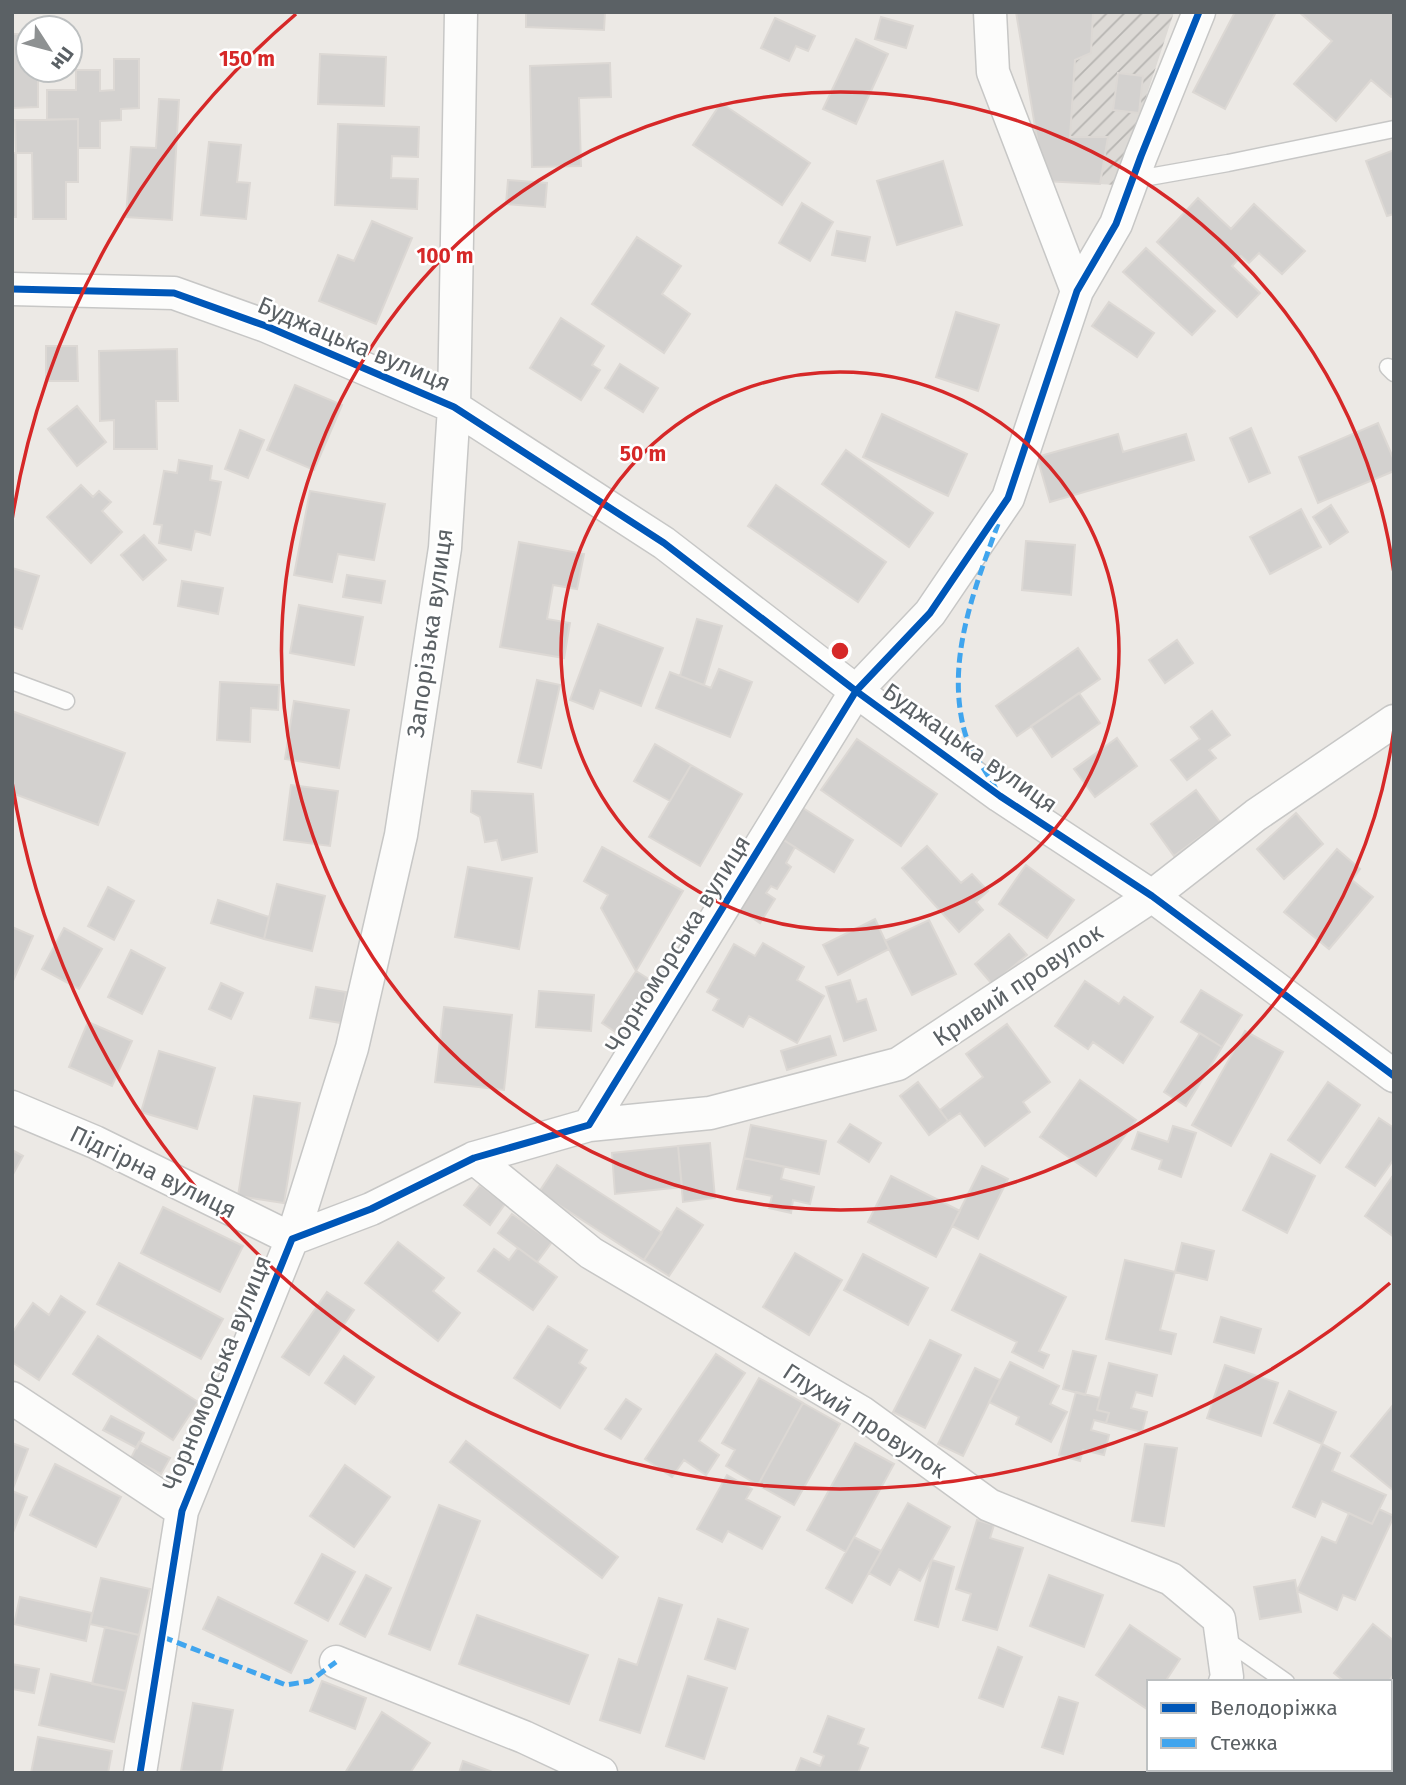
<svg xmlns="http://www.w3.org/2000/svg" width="1406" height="1785" font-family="'Fira Sans',sans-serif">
<defs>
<pattern id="industrial-furrows" width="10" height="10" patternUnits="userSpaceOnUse" patternTransform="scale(1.75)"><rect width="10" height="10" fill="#dddad6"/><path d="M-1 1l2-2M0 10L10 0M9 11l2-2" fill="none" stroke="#b6b4b1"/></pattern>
</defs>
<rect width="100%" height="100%" fill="#ece9e5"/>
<!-- industrial -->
<path fill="url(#industrial-furrows)" d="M1016,12H1174L1117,185L1044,181Z"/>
<!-- building -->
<path fill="#d3d1cf" stroke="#dcd8d4" stroke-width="2" d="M526,12H605L604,30L526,27Z
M1016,12H1093L1091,53L1075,60L1070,137H1108L1100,184L1044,181Z
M1235,12H1276L1225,109L1193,92Z
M1299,12H1394V94L1391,97L1371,80L1336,121L1294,84L1332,41Z
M881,17L913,26L906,48L875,39Z
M775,18L815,36L808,51L796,46L789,61L761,48Z
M12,34H28V70H38V107L12,108Z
M856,39L888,54L856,124L823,109Z
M320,54L386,57L384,106L318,104Z
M114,59H139V108L121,109V120L100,121V148H78V119L47,120V90H76V70H100V91L114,90Z
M610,63L611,97L579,98L581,166L532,167L530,66Z
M1118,73L1143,76L1139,113L1113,110Z
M159,99L179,100L172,220L126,217L131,147L156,148Z
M721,103L810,163L782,205L693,145Z
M78,119V182H66V219H33L32,153H16L15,120Z
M338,124L419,127L418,157L392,156L391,178L418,179L417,209L335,205Z
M209,142L241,145L237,182L250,183L246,219L201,215Z
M1394,150V214L1387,216L1366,161Z
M12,153H16V217H12Z
M943,161L962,225L897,245L877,181Z
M508,180L547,183L545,207L506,204Z
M1198,198L1231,229L1254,204L1305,251L1282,274L1259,253L1249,263L1241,256L1232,266L1260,293L1237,317L1157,242Z
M802,203L833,222L810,261L779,243Z
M372,221L412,238L376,324L319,301L338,255L354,261Z
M837,231L870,237L865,261L832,255Z
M637,237L681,266L662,294L690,314L664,353L592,304Z
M1146,248L1215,311L1192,335L1123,272Z
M1109,302L1154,333L1137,357L1092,326Z
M956,312L999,325L978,391L936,377Z
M561,318L604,346L592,365L600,370L581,400L530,368Z
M46,346H77L78,381H46Z
M177,349L178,401H156L157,449H114V420L100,421L99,351Z
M620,364L658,388L643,412L605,388Z
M295,385L342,405L314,470L267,450Z
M77,406L106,442L77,466L48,429Z
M882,414L967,454L948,496L863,457Z
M1378,423L1394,460V471L1318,503L1299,457Z
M1251,428L1270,473L1249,482L1230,438Z
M240,430L264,440L248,478L225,469Z
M1118,434L1123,452L1186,434L1194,460L1050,502L1037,457Z
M846,450L933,513L909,547L822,484Z
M179,460L212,466L210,480L221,482L210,535L195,531L191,550L159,543L162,525L154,524L164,471L177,473Z
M81,485L93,497L99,491L111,502L102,511L122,532L91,563L47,517Z
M776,485L886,562L858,602L748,526Z
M310,491L385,504L374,560L338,554L332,582L294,575Z
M1331,505L1348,532L1330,544L1313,517Z
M1301,509L1321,547L1270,574L1250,537Z
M144,535L166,560L143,580L121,555Z
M1026,541L1075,545L1071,595L1022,590Z
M519,542L584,554L577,589L553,585L547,619L570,623L564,658L500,647Z
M12,568L39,576L22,629L12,626Z
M347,575L385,581L381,603L343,597Z
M182,581L223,588L218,614L178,606Z
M299,605L363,617L354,665L290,653Z
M697,619L722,626L704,685L680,676Z
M598,624L663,648L641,706L600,690L593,709L570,700Z
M1177,640L1193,663L1165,683L1149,660Z
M1078,648L1100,679L1017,736L996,706Z
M719,669L752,682L730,737L656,708L670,672L711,688Z
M537,680L560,685L541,768L518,762Z
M220,682L279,685L278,710L251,708L250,742L217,740Z
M1079,693L1100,723L1052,757L1031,726Z
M294,701L349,710L339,768L285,759Z
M12,711L125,753L98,825L12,793Z
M1212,711L1230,735L1209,750L1216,758L1187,780L1171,760L1200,739L1191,727Z
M1117,738L1137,766L1095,797L1074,769Z
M857,739L937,794L901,846L821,790Z
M655,744L691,765L670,801L634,781Z
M691,765L742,794L700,866L649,837Z
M291,785L338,791L330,846L284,840Z
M1196,790L1220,822L1174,856L1151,824Z
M472,791L533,794L537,852L502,860L497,840L485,842L480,817L471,812Z
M803,808L853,840L834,872L782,839Z
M1296,813L1323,844L1284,879L1257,849Z
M782,839L795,847L786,863L791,867L777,889L771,886L766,893L775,899L760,923L738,908Z
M927,846L961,883L972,874L988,891L976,902L983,910L959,932L902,868Z
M602,847L683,891L636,971L601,908L608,895L584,881Z
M1337,849L1360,869L1352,880L1373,897L1329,949L1284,912Z
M1026,865L1074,900L1047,938L999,904Z
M468,867L532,878L519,949L455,937Z
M277,884L325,896L312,951L264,939Z
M108,887L134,901L114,940L88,926Z
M218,900L269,917L264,939L211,923Z
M875,919L889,949L838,975L823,945Z
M929,920L956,974L912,995L885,941Z
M12,927L33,936L12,983Z
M64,928L102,949L79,989L42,969Z
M1009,934L1027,955L992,984L975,964Z
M763,943L804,967L797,980L824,996L797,1043L749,1016L743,1027L713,1010L719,999L707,992L734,944L755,956Z
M131,950L165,968L142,1014L108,997Z
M636,971L655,983L620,1035L602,1023Z
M850,980L857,1002L866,999L876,1030L844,1041L826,987Z
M1085,981L1119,1004L1124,997L1153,1017L1123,1063L1093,1042L1088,1049L1055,1026Z
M221,983L243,993L231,1019L209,1009Z
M316,987L346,992L341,1023L310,1018Z
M1201,990L1242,1015L1222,1047L1181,1022Z
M539,991L594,995L591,1031L536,1027Z
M444,1007L512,1015L504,1090L435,1082Z
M88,1022L132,1041L112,1086L69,1067Z
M1007,1024L1050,1082L1023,1102L1030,1112L985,1146L960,1113L948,1121L940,1110L983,1077L966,1054Z
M1245,1031L1283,1052L1231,1146L1192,1125Z
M1200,1033L1222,1047L1186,1106L1164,1092Z
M830,1036L836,1055L787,1070L781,1051Z
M159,1051L215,1068L197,1129L141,1112Z
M1080,1080L1136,1120L1096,1176L1040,1137Z
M918,1082L948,1121L929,1135L900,1096Z
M1328,1082L1360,1105L1320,1163L1288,1140Z
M254,1096L300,1103L284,1203L238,1196Z
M1379,1118L1394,1128V1159L1375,1186L1346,1167Z
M850,1124L881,1143L869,1162L838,1142Z
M751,1125L826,1141L819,1174L744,1158Z
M1173,1126L1196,1133L1181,1177L1159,1169L1162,1160L1132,1149L1138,1132L1168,1142Z
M710,1143L715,1198L683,1202L678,1146Z
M678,1146L682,1187L615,1194L612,1153Z
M12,1150L23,1156L12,1176Z
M1271,1154L1315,1176L1287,1233L1243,1210Z
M744,1158L784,1167L781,1179L814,1187L810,1204L793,1200L791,1213L769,1208L772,1196L737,1189Z
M557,1165L662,1233L644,1260L539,1192Z
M982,1166L1008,1179L978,1239L952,1226Z
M1394,1174V1237L1365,1216Z
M891,1176L960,1211L936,1257L868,1222Z
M480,1185L505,1204L490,1225L464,1205Z
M163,1207L243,1246L220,1292L141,1253Z
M677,1208L703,1225L669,1276L644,1260Z
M512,1214L552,1242L537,1262L498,1233Z
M398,1242L444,1278L433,1291L460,1313L438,1341L365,1283Z
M1182,1243L1214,1251L1207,1280L1175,1272Z
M518,1248L557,1277L533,1310L478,1271L494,1249L509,1260Z
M795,1253L842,1280L809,1335L763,1307Z
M863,1254L928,1288L908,1325L844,1290Z
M980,1254L1066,1297L1039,1351L1049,1355L1043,1368L1012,1352L1017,1342L952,1310Z
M1125,1260L1175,1272L1160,1330L1176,1334L1171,1354L1106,1339Z
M119,1263L223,1319L201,1359L97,1304Z
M327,1292L354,1310L309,1375L282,1357Z
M61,1296L85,1312L39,1380L12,1362V1333L33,1303L49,1315Z
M1221,1317L1261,1329L1254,1353L1214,1342Z
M548,1326L587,1350L579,1363L586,1368L560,1408L514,1378Z
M98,1336L198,1402L173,1440L73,1374Z
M930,1340L961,1355L925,1428L893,1412Z
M1073,1351L1096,1356L1085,1395L1063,1389Z
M716,1354L745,1373L699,1441L719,1455L706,1475L684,1460L672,1477L645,1459Z
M344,1356L374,1377L355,1404L325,1383Z
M1010,1362L1059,1386L1050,1404L1067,1412L1051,1442L1016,1424L1019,1417L989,1402Z
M1109,1363L1157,1375L1152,1396L1136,1392L1131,1408L1147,1412L1142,1432L1106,1423L1109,1413L1097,1410Z
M1225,1365L1278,1383L1261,1436L1207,1418Z
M975,1368L1000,1380L963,1456L938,1444Z
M759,1378L803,1403L758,1485L726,1466L735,1450L722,1443Z
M1289,1391L1336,1412L1322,1444L1274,1423Z
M1076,1392L1100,1398L1097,1410L1109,1413L1106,1423L1094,1420L1091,1430L1109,1435L1104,1455L1083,1450L1080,1461L1059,1455Z
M626,1399L641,1409L621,1439L605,1429Z
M803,1403L840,1424L794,1505L758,1485Z
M1393,1405H1394V1491L1351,1456Z
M111,1416L144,1433L137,1448L103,1430Z
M466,1441L618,1557L602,1578L450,1462Z
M139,1442L170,1458L161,1474L131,1458Z
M12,1443L28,1449L12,1491Z
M855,1443L894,1464L846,1552L807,1530Z
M1145,1444L1177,1448L1164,1526L1132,1521Z
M1322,1444L1340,1453L1332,1471L1386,1495L1372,1524L1322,1501L1315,1517L1293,1507Z
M55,1464L121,1497L96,1547L30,1515Z
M345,1465L390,1497L354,1547L310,1516Z
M727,1475L752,1489L746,1499L780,1517L762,1549L728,1531L722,1542L697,1529Z
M12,1491L27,1497L12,1535Z
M908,1503L950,1527L920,1581L899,1569L890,1585L869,1573Z
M439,1505L480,1521L430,1650L389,1634Z
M1379,1509L1394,1516L1355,1600L1343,1595L1337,1610L1297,1591L1322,1537L1336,1543L1349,1513L1372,1524Z
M977,1520L994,1525L990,1538L1023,1548L997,1630L963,1620L971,1594L956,1589Z
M854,1537L881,1551L852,1603L826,1588Z
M322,1554L355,1572L328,1621L295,1603Z
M932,1560L954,1567L938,1627L915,1620Z
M366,1575L391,1588L365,1637L340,1624Z
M1049,1575L1103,1595L1084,1647L1030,1626Z
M101,1578L150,1589L139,1635L90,1624Z
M1295,1580L1301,1612L1260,1619L1254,1587Z
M20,1597L92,1613L86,1641L14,1624Z
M218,1597L307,1641L291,1673L203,1629Z
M659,1598L682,1605L640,1733L600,1720L619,1659L637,1665Z
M477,1615L588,1655L569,1704L459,1664Z
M718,1619L748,1629L735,1669L705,1659Z
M1373,1624L1394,1641V1674L1388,1682H1345L1334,1673Z
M1130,1625L1180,1659L1165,1682H1149V1706L1147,1709L1096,1675Z
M105,1627L139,1635L126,1691L92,1684Z
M998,1647L1022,1657L1003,1707L979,1698Z
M12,1664L39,1669L34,1693L12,1689Z
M51,1674L126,1691L114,1742L39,1725Z
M688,1676L727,1688L704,1759L666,1746Z
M322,1681L366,1698L355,1729L310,1711Z
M1059,1697L1078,1703L1063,1754L1042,1747Z
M193,1703L233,1710L221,1773L181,1771Z
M382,1712L430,1743L410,1773H345Z
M828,1716L864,1729L858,1744L868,1748L858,1773H795L801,1758L820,1766L824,1756L814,1752Z
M38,1737L112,1751L108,1773H31Z
M463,1761L495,1773H459Z
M1292,1769H1322L1321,1773H1291Z"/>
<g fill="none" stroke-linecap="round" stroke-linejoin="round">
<defs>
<path id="lane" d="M1132,180L1228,163L1394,129
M1388,367L1394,373
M12,681L66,701
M1223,1638L1286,1682
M1390,1763L1394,1766"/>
<path id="street" d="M990,12L993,72L1077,291
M12,289L174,293L266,326L454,407L664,543L856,691L1000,796L1152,896L1394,1076
M12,1107L95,1142L292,1239L352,1048L401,835L445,548L454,407L461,12
M589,1125L710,1113L898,1064L1152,896L1256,815L1394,721
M474,1158L591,1253L861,1412L989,1505L1171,1579L1219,1619L1227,1677L1225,1682
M12,1398L182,1511
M336,1662L524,1737L601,1773
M140,1773L182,1511L292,1239L371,1209L474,1158L589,1125L856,691L930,613L1008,498L1077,291L1116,224L1141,156L1199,12
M1192,1773L1193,1769"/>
</defs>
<!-- lane casing -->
<use href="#lane" stroke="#c7c7c6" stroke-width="19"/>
<!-- street casing -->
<use href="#street" stroke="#c7c7c6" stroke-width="35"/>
<!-- lane -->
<use href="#lane" stroke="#fcfcfb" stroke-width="16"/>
<!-- street -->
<use href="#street" stroke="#fcfcfb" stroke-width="32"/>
<!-- quiet -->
<path stroke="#40a5ee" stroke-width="5" stroke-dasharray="10 5" stroke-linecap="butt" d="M996,789C987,773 970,750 965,733C945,662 974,590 998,524
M163,1637L286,1685L310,1681L336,1662"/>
<defs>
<path id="cycleway" d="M12,289L174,293L266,326L454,407L664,543L856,691L1000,796L1152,896L1394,1076
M140,1773L182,1511L292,1239L371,1209L474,1158L589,1125L856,691L930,613L1008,498L1077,291L1116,224L1141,156L1199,12"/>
</defs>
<!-- cycleway casing -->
<use href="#cycleway" stroke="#fff" stroke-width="11"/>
<!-- cycleway -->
<use href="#cycleway" stroke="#0057b8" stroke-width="7"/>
</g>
<!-- distance rings -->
<g fill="none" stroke="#d62828" stroke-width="3.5">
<circle cx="840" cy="651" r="279"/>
<path d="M1394 729A559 559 0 1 1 1394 573"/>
<path d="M1390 1283A838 838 0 0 1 12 782M12 520A838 838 0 0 1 296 14"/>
</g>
<g text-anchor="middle" stroke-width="5" stroke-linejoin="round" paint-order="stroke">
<!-- street labels -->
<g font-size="24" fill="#5b6165" stroke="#fff">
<text transform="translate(354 344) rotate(23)" y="8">Буджацька вулиця</text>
<text transform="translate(430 633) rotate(-82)" y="8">Запорізька вулиця</text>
<text transform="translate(970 748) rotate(35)" y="8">Буджацька вулиця</text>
<text transform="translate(678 944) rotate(-58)" y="8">Чорноморська вулиця</text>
<text transform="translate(1018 985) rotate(-34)" y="8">Кривий провулок</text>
<text transform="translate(153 1172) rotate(26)" y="8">Підгірна вулиця</text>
<text transform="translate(217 1373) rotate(-68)" y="8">Чорноморська вулиця</text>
<text transform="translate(865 1421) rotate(33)" y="8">Глухий провулок</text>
</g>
</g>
<circle cx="840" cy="651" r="10" fill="#d62828" stroke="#fff" stroke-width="3.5"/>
<g font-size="21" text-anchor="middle" font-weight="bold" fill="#d62828" stroke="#fff" stroke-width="5" stroke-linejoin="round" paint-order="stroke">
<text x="247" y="66">150 m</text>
<text x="445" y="263">100 m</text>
<text x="643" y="461">50 m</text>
</g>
<!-- border -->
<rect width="1406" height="1785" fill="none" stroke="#5b6165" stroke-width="28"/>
<!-- legend -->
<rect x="1147" y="1680" width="245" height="91" fill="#ffffff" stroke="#bdc0c1" stroke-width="2"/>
<rect x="1161" y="1703" width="35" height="10" fill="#0057b8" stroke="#bdc0c1" stroke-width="2"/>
<text x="1210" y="1715" font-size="21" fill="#5b6165">Велодоріжка</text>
<rect x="1161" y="1738" width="35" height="10" fill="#40a5ee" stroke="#bdc0c1" stroke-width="2"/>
<text x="1210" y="1750" font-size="21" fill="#5b6165">Стежка</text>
<!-- north arrow -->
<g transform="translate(49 49) rotate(126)"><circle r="33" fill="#ffffff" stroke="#bdc0c1" stroke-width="2"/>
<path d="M0-5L12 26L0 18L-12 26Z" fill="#8e9192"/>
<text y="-10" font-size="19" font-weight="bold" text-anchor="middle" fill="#5b6165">Пн</text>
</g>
</svg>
